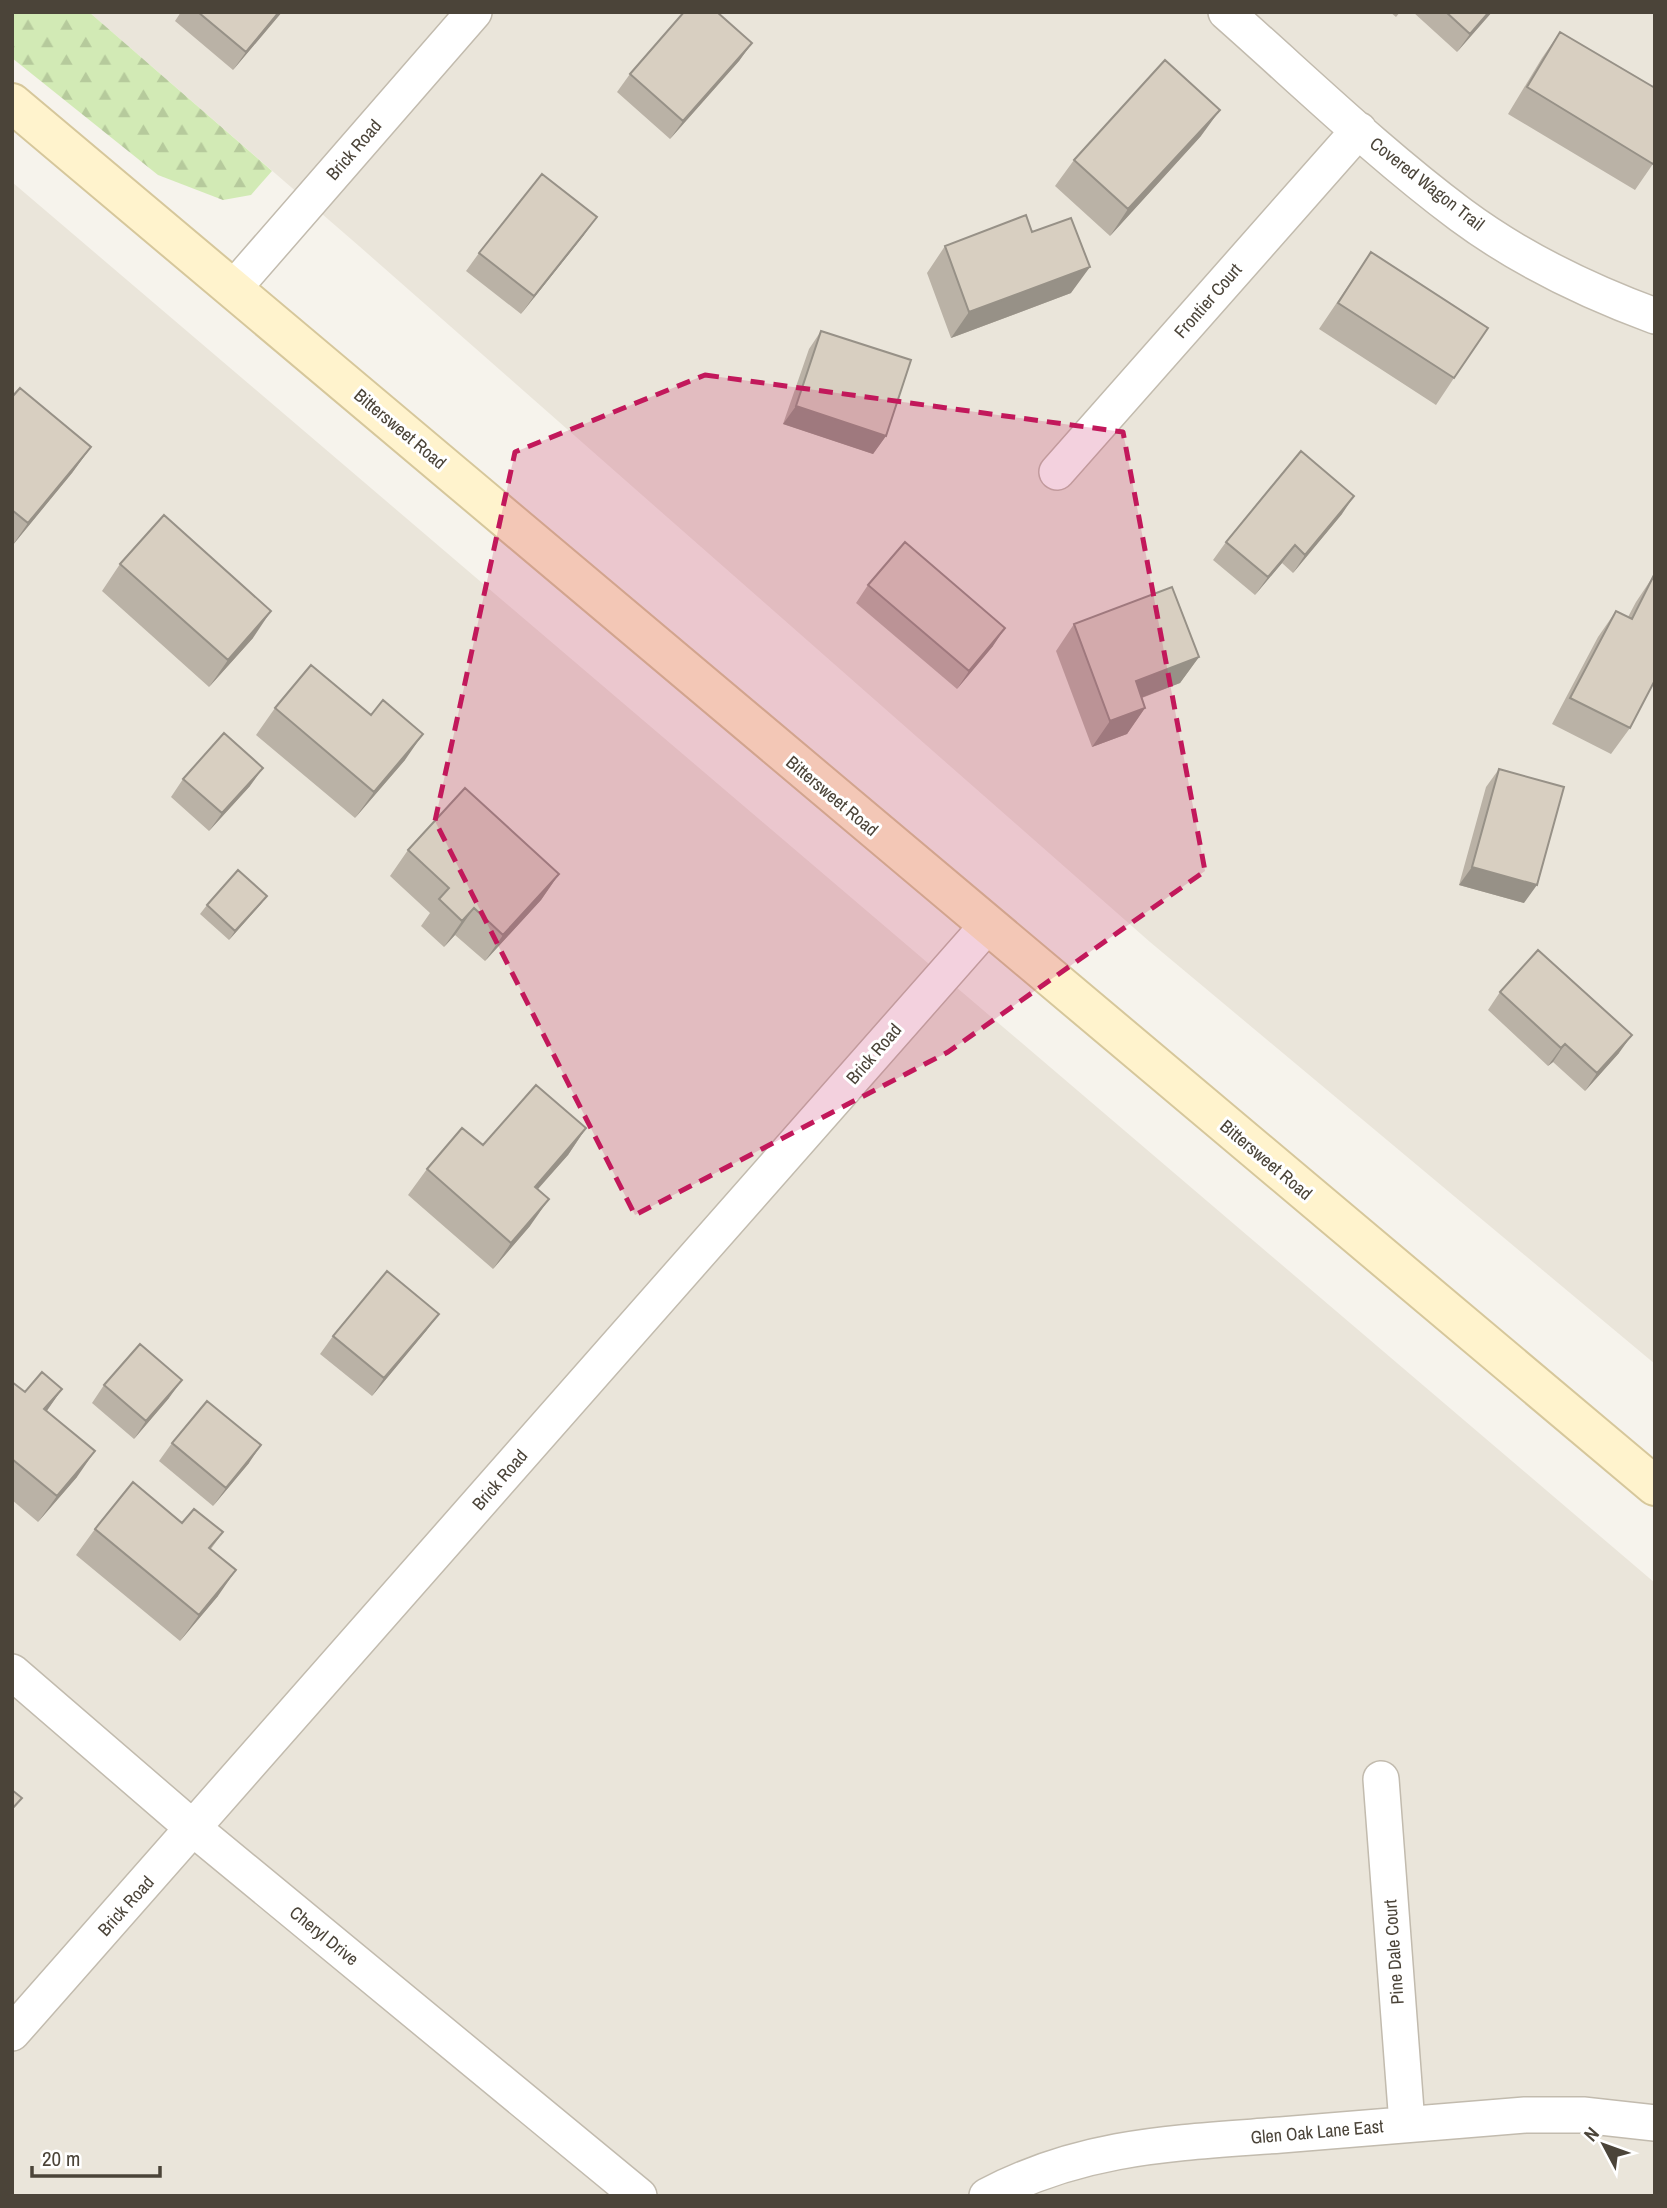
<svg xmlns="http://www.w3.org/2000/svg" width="1667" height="2208" font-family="'Archivo Narrow',sans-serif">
<defs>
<pattern id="forest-firs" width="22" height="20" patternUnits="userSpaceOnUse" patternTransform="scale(1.75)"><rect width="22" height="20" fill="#d2eab5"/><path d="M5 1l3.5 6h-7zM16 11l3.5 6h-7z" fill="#b6ca9c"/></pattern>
</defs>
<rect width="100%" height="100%" fill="#f6f3ec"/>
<!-- residential -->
<path fill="#eae5da" d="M89,12H1655V1364L1150,942L359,246Z
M12,182L1655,1583V2196H12Z"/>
<!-- forest -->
<path fill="url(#forest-firs)" d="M12,12H89L272,171L251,195L223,200L158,175L12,58Z"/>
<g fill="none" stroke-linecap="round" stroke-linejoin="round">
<defs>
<path id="street" d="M1226,12C1303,80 1378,153 1461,215C1519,258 1587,291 1655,316
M233,289L474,12
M1057,472L1359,130
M12,1672L194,1829L639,2196
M1381,1779L1407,2124
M12,2033L987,926
M987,2196C1084,2145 1175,2143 1281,2135C1362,2128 1444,2122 1525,2115H1583L1655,2123"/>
<path id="secondary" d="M12,103L1655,1486"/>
</defs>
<!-- street casing -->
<use href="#street" stroke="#c2bbae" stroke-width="38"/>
<!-- secondary casing -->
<use href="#secondary" stroke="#d6c79b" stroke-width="42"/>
<!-- street -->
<use href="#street" stroke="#fff" stroke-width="35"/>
<!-- secondary -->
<use href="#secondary" stroke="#fff3cd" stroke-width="38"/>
</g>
<!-- wall -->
<path fill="#bab2a6" d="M181,12H282L233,70L175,21Z
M1390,12H1400L1396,17Z
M1413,12H1492L1457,52Z
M1560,32L1655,161L1635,190L1508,114L1542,58Z
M752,43L739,61L670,139L617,92L630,74Z
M1201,136L1110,236L1055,186L1074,160Z
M1032,232L1071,293L951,338L927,273L945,246Z
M584,235L521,314L466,271L479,253Z
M1371,252L1454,378L1436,405L1319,329Z
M821,331L886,436L873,454L783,424L809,349Z
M12,397L91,447L72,473L12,546Z
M1342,514L1293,573L1282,563L1255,595L1213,560L1226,542Z
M120,564L253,638L209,687L102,591Z
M1654,575L1630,728L1611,754L1552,724L1598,637L1616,611L1628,617L1636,602Z
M868,585L993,646L957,689L856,603Z
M1074,624L1199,657L1180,683L1142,698L1145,708L1127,734L1092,747L1056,651Z
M275,708L405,760L355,818L256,735Z
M1499,769L1524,903L1459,885L1486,787Z
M183,779L250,786L209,831L171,797Z
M408,850L559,874L541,900L485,961L455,935L444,947L421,926L430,913L390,876Z
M267,896L260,905L229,940L200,914L207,905Z
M1500,992L1619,1053L1585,1091L1553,1062L1548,1066L1488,1010Z
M586,1128L568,1155L537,1189L530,1226L493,1269L408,1195L427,1169L483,1145Z
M439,1314L426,1331L372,1396L320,1354L333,1336Z
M12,1382L25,1392L62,1389L47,1410L77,1477L38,1522L12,1500Z
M104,1385L169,1398L134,1439L92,1403Z
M172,1443L249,1463L213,1506L159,1461Z
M182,1523L223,1532L211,1549L218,1596L180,1641L76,1555L95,1529Z"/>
<!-- shaded-wall -->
<path fill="#979187" d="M279,12H282L233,70L246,52Z
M1489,12H1492L1457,52L1470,34Z
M752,43L739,61L670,139L683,121Z
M1220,110L1201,136L1110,236L1128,209Z
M597,217L584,235L521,314L534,296Z
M1090,267L1071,293L951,338L969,312Z
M796,406L886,436L873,454L783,424Z
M91,447L72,473L12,546L28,523Z
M1354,496L1342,514L1293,573L1305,555Z
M1295,545L1282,563L1255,595L1268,577Z
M271,611L253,638L209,687L228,660Z
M1005,628L993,646L957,689L969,671Z
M1199,657L1180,683L1117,707L1136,681Z
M1145,708L1127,734L1092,747L1110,721Z
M423,734L405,760L355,818L374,792Z
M263,768L250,786L209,831L222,813Z
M1472,867L1537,885L1524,903L1459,885Z
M559,874L541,900L485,961L503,935Z
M267,896L260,905L229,940L235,931Z
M474,908L455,935L444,947L462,921Z
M1632,1035L1619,1053L1585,1091L1597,1073Z
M1565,1044L1553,1062L1548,1066L1561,1048Z
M586,1128L568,1155L516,1214L535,1187Z
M549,1199L530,1226L493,1269L511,1243Z
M439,1314L426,1331L372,1396L384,1378Z
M182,1380L169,1398L134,1439L146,1421Z
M62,1389L44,1415V1409Z
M261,1445L249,1463L213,1506L226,1488Z
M95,1451L77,1477L38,1522L57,1496Z
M236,1570L218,1596L180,1641L199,1615Z"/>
<!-- building -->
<path fill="#d8cfc1" stroke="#979187" stroke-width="2" d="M198,12H279L246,52Z
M684,12H717L752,43L683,121L630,74Z
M1446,12H1489L1470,34Z
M1560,32L1655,88V161L1653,164L1527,87Z
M1165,60L1220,110L1128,209L1074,160Z
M542,174L597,217L534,296L479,253Z
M1026,215L1032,232L1071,218L1090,267L969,312L945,246Z
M1371,252L1488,328L1454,378L1338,303Z
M821,331L911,360L886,436L796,406Z
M20,388L91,447L28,523L12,510V397Z
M1301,451L1354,496L1305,555L1295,545L1268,577L1226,542Z
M164,515L271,611L228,660L120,564Z
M905,542L1005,628L969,671L868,585Z
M1654,575L1655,680L1630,728L1570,698L1616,611L1632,619Z
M1172,587L1199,657L1136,681L1145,708L1110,721L1074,624Z
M311,665L371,715L383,700L423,734L374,792L275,708Z
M224,733L263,768L222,813L183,779Z
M1499,769L1564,787L1537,885L1472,867Z
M465,788L559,874L503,935L474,908L462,921L439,899L449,888L408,850Z
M238,870L267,896L235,931L207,905Z
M1538,950L1632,1035L1597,1073L1565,1044L1561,1048L1500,992Z
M536,1085L586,1128L535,1187L549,1199L511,1243L427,1169L462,1128L483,1145Z
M387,1271L439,1314L384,1378L333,1336Z
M140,1344L182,1380L146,1421L104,1385Z
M42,1372L62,1389L44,1409L95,1451L57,1496L12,1459V1382L25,1392Z
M207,1401L261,1445L226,1488L172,1443Z
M133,1482L182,1523L194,1509L223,1532L209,1548L236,1570L199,1615L95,1529Z
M12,1790L22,1798L12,1809Z"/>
<!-- marked area -->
<path fill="#c2185b" fill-opacity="0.2" stroke="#c2185b" stroke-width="5" stroke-dasharray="14 9" stroke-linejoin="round" d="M705,375L1123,432L1205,871L948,1052L635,1215L435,821L515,452Z"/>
<g text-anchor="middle" stroke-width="6" stroke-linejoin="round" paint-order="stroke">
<!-- street labels -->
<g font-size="18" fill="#4b4439" stroke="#fff">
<text transform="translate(354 150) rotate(-49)" y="6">Brick Road</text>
<text transform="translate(1427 184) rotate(38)" y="6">Covered Wagon Trail</text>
<text transform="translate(1208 301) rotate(-49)" y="6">Frontier Court</text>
<text transform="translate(400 429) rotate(40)" y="6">Bittersweet Road</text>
<text transform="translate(832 796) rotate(40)" y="6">Bittersweet Road</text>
<text transform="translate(874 1054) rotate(-49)" y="6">Brick Road</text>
<text transform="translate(1266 1160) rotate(40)" y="6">Bittersweet Road</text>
<text transform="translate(500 1480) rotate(-49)" y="6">Brick Road</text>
<text transform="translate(126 1906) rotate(-48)" y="6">Brick Road</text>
<text transform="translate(324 1936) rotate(39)" y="6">Cheryl Drive</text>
<text transform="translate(1394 1952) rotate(-94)" y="6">Pine Dale Court</text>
<text transform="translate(1317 2132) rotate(-5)" y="6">Glen Oak Lane East</text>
</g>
</g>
<!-- border -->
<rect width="1667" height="2208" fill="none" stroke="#4b4439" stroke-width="28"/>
<!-- north arrow -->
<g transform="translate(1604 2145) rotate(311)" stroke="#ffffff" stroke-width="5" paint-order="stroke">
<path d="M0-5L12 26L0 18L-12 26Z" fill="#4b4439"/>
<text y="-10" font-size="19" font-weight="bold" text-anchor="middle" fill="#4b4439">N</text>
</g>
<!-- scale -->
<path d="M32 2166v10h128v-10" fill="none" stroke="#4b4439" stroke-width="3.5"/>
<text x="42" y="2166" font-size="21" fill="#4b4439" stroke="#ffffff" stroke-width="5" paint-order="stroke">20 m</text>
</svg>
